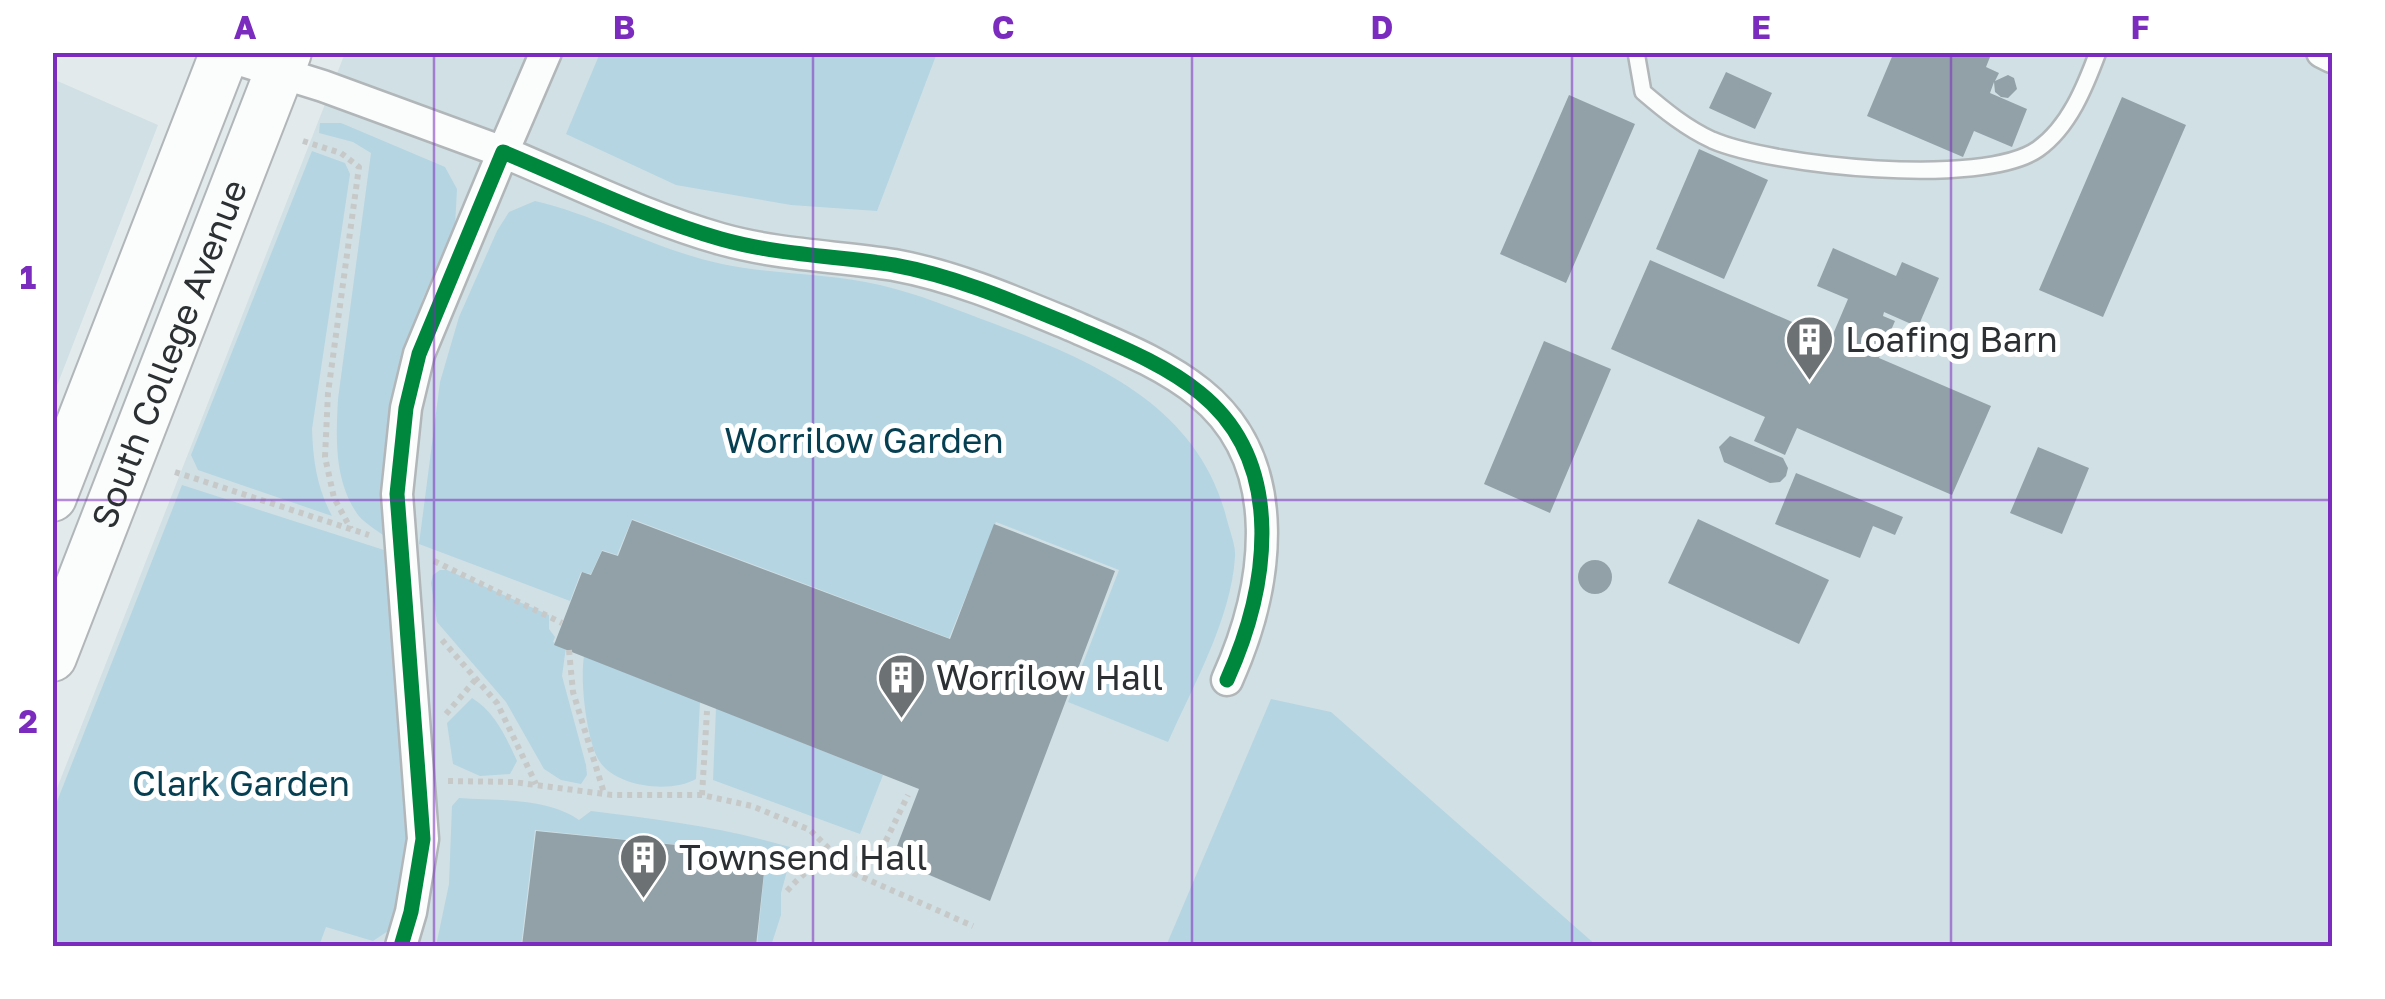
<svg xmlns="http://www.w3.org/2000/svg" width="2385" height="999" font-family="'Golos Text',sans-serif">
<rect width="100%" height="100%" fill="#e3eaec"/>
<!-- built -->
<path fill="#d1e0e5" d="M345,53H2332V946H53L52,801Z
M53,79L158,125L53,396Z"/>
<!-- green -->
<path fill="#b5d5e2" d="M600,53V52L937,53L877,211L791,205L676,185L566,134Z
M320,123H341L445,167L457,189L455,226L423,298L396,388L387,538C377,530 362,522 356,512C334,478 336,437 338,399L371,153L353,142L319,133Z
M312,151L345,163L350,174L312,429C313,461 317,488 332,516L198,470L191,455Z
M535,201C599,216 656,250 722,264C773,275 828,273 880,285C919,294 957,310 995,324C1095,362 1199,406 1227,520C1230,532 1236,546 1235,557C1231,619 1193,686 1168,742L1068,702L1119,570L996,522L949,638L632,519L617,555L602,550L591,574L581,572L570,601L419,544L440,382L459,317L497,231L509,212Z
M182,485L384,550L407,835L399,905L388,931L373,941L326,927L319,946H53L52,814Z
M440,570H447L549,615V629L555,637L553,642L566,647L562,676L586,765L587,775L581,784L561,780L544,769L506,702L437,622L431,583L433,575Z
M584,656L700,701L696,779C670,794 611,787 597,757C586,733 580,681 584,656Z
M472,698C495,712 506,737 517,761L510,774L480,776L453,764L447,723Z
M1271,699L1331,712L1597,946H1166Z
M716,708L883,775L860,834L713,780Z
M459,798C497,801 547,797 579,820L591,811C658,819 725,828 790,847V860L781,893V915L771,946H757L766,854L535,830L521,946H436L449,884L452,806Z"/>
<!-- building -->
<path fill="#92a1a7" d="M1894,52H1992L1986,67L1999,73L1995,81L2008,75L2014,78L2017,89L2008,98L2001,97L1995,92L1994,82L1990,93L2027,109L2012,147L1974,131L1963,157L1867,116Z
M1726,72L1772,93L1755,129L1709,108Z
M1569,95L1635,124L1566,283L1500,254Z
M2122,97L2186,125L2103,317L2039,290Z
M1699,149L1768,180L1724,279L1656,249Z
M1833,248L1896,276L1902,262L1939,278L1918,327L1884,312L1883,316L1895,321L1879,358L1991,406L1952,495L1797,428L1785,455L1754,441L1765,417L1611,349L1650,260L1831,339L1848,299L1817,286Z
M1544,341L1611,369L1550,513L1484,484Z
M1730,436L1783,458L1788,468L1786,476L1780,482L1770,483L1724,462L1719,447Z
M2038,447L2089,468L2062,534L2010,513Z
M1796,473L1903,517L1895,535L1873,526L1860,558L1775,524Z
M1698,519L1829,580L1799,644L1668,583Z
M632,520L950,639L994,524L1115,571L990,901L892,859L919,789L554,645L582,572L591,575L602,551L618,556Z
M1578 577a17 17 0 1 1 34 0a17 17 0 1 1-34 0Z
M536,831L766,854L756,946H522Z"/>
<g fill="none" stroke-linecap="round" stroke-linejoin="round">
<defs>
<path id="lane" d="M1636,52L1643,92C1664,110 1686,128 1712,140C1772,166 1983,188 2038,149C2069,127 2085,87 2098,52"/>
<path id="street" d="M214,52L323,86L503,152L546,52
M2322,52L2332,57
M401,946L411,912L423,839L397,494L406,408L419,354L503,152C575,182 647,218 721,239C778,255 836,256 894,265C955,276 1015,302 1073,326C1116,345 1163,363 1200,393C1288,464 1268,589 1227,680"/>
<g id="primary">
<path d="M52,497L225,52"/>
<path id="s1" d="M52,657L287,52"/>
</g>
</defs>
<!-- lane casing -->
<use href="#lane" stroke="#b1b6b8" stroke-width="20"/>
<!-- street casing -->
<use href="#street" stroke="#b1b6b8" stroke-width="35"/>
<!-- primary casing -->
<use href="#primary" stroke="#b1b6b8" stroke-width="52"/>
<!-- path -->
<path stroke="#c7c9c9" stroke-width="6" stroke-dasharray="5 5" stroke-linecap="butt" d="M303,141L341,153L359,167L328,393L325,457L334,498L351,529
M175,472L369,535
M434,561L562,623
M442,640L497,703L536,784
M569,650L573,692L604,793
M446,714L476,679
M448,781L513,782L612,795H702L752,806L810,830L855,874L973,926
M702,795L707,711
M787,891C816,857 834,860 877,859L908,795"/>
<!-- lane -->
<use href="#lane" stroke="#fbfcfc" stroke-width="15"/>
<!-- street -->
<use href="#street" stroke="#fbfcfc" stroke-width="30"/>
<!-- primary -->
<use href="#primary" stroke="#fbfcfc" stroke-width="48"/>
<defs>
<path id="cycleway" d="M401,946L411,912L423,839L397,494L406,408L419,354L503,152C575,182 647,218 721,239C778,255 836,256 894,265C955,276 1015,302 1073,326C1116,345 1163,363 1200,393C1288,464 1268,589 1227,680"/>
</defs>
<!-- cycleway casing -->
<use href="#cycleway" stroke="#fff" stroke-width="21"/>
<!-- cycleway -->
<use href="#cycleway" stroke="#00873e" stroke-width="15"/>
</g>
<!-- grid -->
<path fill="none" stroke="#7b2cbf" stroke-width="2.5" stroke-opacity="0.55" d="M434,52V946M813,52V946M1192,52V946M1572,52V946M1951,52V946M52,500H2332"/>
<!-- icons -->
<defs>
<symbol id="building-pin" viewBox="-11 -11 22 30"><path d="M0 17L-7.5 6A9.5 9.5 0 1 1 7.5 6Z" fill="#6c7173" stroke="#fff"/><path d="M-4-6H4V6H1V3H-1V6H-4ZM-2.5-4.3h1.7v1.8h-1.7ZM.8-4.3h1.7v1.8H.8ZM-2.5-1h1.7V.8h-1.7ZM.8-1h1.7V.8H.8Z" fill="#fff"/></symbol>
</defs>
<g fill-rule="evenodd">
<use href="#building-pin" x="1782" y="312" width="55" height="75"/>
<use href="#building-pin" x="874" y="650" width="55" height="75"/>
<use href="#building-pin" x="616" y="830" width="55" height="75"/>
</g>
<g text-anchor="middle" stroke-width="10" stroke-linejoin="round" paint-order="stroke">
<!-- poi labels -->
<g font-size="35" fill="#2c3032" stroke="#fff" text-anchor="start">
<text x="1845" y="352">Loafing Barn</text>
<text x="936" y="690">Worrilow Hall</text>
<text x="679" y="870">Townsend Hall</text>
</g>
<!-- street labels -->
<g font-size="35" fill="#2c3032" stroke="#fff">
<text dy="12" stroke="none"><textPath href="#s1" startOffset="325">South College Avenue</textPath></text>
</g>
<!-- park labels -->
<g font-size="35" fill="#063f51" stroke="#fff">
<text x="864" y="453">Worrilow Garden</text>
<text x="241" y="796">Clark Garden</text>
</g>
</g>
<!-- border -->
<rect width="2385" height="999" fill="none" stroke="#ffffff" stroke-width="110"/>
<rect x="55" y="55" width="2275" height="889" fill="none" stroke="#7b2cbf" stroke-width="4"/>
<g font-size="32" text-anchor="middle" font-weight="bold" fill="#7b2cbf">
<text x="245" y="39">A</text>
<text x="624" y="39">B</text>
<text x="1003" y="39">C</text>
<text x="1382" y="39">D</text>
<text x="1761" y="39">E</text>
<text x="2140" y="39">F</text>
<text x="28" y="289">1</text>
<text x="28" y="733">2</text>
</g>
</svg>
